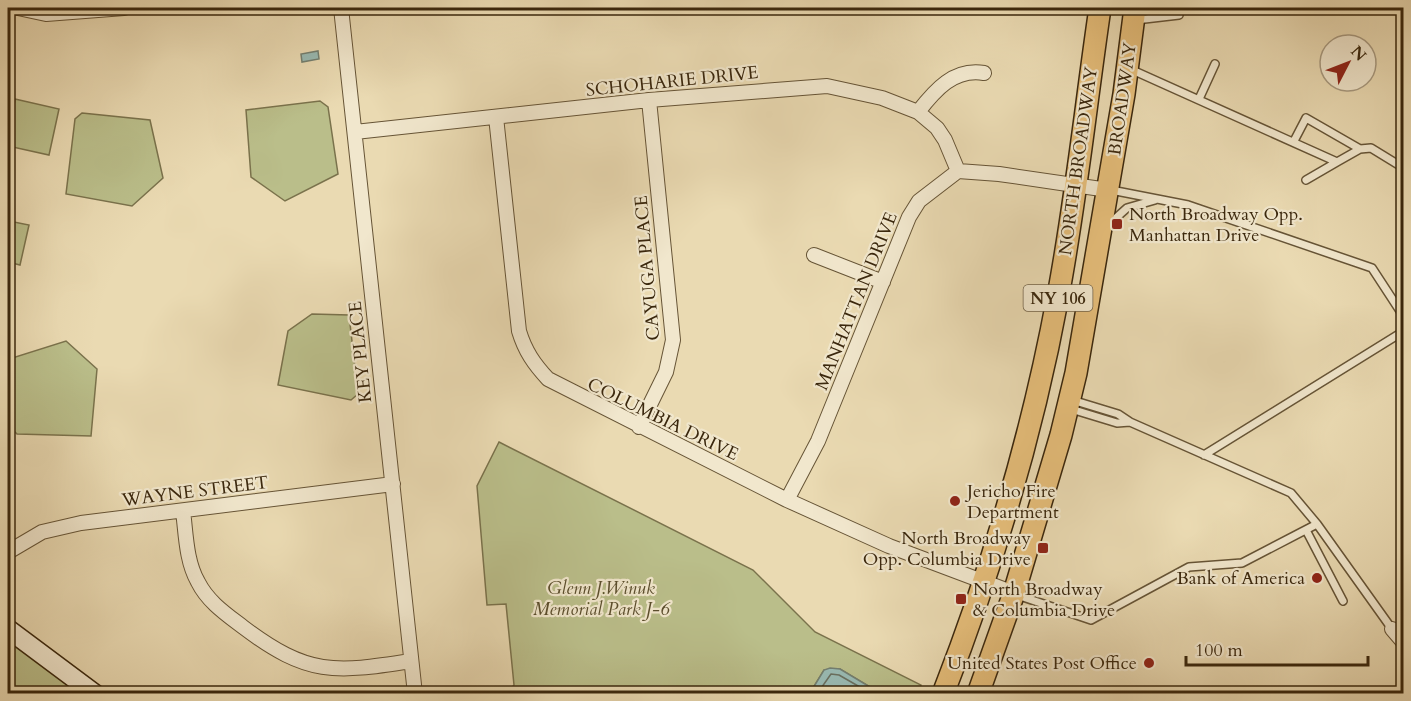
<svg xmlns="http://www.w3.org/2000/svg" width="1411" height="701" font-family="Cardo,serif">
<rect width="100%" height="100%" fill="#eadab2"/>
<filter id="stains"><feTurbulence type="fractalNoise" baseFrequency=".00333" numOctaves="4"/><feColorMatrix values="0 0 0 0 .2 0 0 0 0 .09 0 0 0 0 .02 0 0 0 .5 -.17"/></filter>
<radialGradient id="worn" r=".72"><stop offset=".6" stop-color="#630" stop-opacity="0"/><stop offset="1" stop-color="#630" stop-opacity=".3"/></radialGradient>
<!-- green -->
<path fill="#babe8a" stroke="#7a724c" stroke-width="1.5" d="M15,99L59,109L49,155L8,146Z
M320,101L328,107L338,174L285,201L251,177L246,110Z
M82,113L150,120L163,178L132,206L66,194L75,119Z
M9,221L29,225L20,265L8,262Z
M312,314L349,315L358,394L351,400L278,385L288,331Z
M66,341L97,369L91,436L17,434L10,427L9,359Z
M499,442L753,570L815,632L921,685L918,693H880L840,669L824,670L810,693H508L514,685L506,604L487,605L477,486Z
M8,636L82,693H18L8,686Z"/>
<!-- water -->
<path fill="#99bab3" stroke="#737f71" stroke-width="1.5" d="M318,51L319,59L302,62L301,54Z
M830,668L840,669L880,693H810L824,670Z"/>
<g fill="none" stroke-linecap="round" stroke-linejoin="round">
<!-- shore -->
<path stroke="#6a7060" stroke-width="1.5" d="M817,694L831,674L839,675L872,694"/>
<defs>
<path id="lane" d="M1136,20L1179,15
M1130,69L1337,162L1360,149L1306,118L1294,141
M1199,99L1215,64
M1360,149L1371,148L1402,167
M1306,180L1337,162
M1111,190L1188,205L1372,268L1404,317
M1108,225L1127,208L1155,200
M1072,400L1118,414L1130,422L1291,493L1317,524L1392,629
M1071,409L1117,423L1130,422
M1204,455L1404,331
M1306,530L1343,601
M1017,595L1091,620L1189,567L1242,563L1317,524"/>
<path id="street" d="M18,8L46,14L124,8
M341,8L415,694
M918,112C935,90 954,68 984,73
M496,117L519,331C525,351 534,364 548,379L787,500L889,546L1014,593
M355,132L649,100L827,86L882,98L918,112L937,128L945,140L958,171
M814,255L883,282
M639,427L666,372L673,340L649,100
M787,500L818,441L909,217L919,201L958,171L999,174L1108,190
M183,511C186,534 186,561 198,582C208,602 226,614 243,627C308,676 334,673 411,661
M8,552L42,532L81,523L393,484
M1392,629L1404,643"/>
<path id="secondary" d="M8,629L95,694"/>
<path id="primary" d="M943,694C993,566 1033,431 1058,296C1076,201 1086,103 1100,8
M978,694L1014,593L1061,435L1076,373L1124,94L1135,8"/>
</defs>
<!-- lane casing -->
<use href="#lane" stroke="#665436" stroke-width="10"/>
<!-- street casing -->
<use href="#street" stroke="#665436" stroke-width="16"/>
<!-- secondary casing -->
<use href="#secondary" stroke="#3a270d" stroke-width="21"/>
<!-- primary casing -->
<use href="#primary" stroke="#3a270d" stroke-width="24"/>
<!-- lane -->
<use href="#lane" stroke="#f1e7cd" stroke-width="7"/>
<!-- street -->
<use href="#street" stroke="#f1e7cd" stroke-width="14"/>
<!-- secondary -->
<use href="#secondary" stroke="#f1e7cd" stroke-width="18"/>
<!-- primary -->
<use href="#primary" stroke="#e5bd79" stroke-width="21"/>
</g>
<!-- markers -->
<g fill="#8f2418" stroke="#f1e7cd" stroke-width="2">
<rect x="1111" y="218" width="12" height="12" rx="3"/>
<circle cx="955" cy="501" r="6"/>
<rect x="1037" y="542" width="12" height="12" rx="3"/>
<circle cx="1317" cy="578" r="6"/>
<rect x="955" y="593" width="12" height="12" rx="3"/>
<circle cx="1149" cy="663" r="6"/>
</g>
<g text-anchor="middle" stroke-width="4.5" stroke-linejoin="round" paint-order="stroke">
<!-- shield labels -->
<rect fill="#f1e7cd" stroke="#716147" stroke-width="1.5" x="1023.5" y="285" width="69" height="26" rx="4.5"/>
<g font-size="16" font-weight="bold" fill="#3a270d">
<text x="1058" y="304">NY 106</text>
</g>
<!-- street labels -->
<g font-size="18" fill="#3a270d" stroke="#f1e7cd">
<text transform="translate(672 81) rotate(-6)" y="6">SCHOHARIE DRIVE</text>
<text transform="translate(1122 99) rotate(-82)" y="6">BROADWAY</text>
<text transform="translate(1078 161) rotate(-82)" y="6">NORTH BROADWAY</text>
<text transform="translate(647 268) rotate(-95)" y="6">CAYUGA PLACE</text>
<text transform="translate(856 301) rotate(-68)" y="6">MANHATTAN DRIVE</text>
<text transform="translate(360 352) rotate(-96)" y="6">KEY PLACE</text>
<text transform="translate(663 419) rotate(26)" y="6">COLUMBIA DRIVE</text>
<text transform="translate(195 491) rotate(-7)" y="6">WAYNE STREET</text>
</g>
<!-- poi labels -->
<g font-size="18" fill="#3a270d" stroke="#f1e7cd" text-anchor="start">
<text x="1129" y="220">North Broadway Opp.<tspan x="1129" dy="21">Manhattan Drive</tspan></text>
<text x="967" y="497">Jericho Fire<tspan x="967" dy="21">Department</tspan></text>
<text x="1031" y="544" text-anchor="end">North Broadway<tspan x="1031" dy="21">Opp. Columbia Drive</tspan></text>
<text x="1305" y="584" text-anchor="end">Bank of America</text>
<text x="973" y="595">North Broadway<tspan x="973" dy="21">&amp; Columbia Drive</tspan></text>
<text x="1137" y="669" text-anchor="end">United States Post Office</text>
</g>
<!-- park labels -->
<g font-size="18" font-style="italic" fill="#5a4d2c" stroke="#f1e7cd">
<text x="601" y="594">Glenn J.Winuk<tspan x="601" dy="21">Memorial Park J-6</tspan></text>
</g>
</g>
<!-- margin -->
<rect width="1411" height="701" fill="none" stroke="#eadab2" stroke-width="30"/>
<rect x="9" y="9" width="1393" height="683" fill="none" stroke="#3a270d" stroke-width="3"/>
<rect x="15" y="15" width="1381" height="671" fill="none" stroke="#3a270d" stroke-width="1.5"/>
<!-- north arrow -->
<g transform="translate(1348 63) rotate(48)"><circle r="28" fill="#f1e7cd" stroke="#a89a80" stroke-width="1.5"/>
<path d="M0-4.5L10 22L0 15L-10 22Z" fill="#8f2418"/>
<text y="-9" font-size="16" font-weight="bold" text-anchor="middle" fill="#3a270d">N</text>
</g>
<!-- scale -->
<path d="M1186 656v9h182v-9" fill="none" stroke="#3a270d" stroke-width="3"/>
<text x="1195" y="656" font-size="18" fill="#3a270d" stroke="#f1e7cd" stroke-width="4.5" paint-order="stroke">100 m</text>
<rect width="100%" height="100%" filter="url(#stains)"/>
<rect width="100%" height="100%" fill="url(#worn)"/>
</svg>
